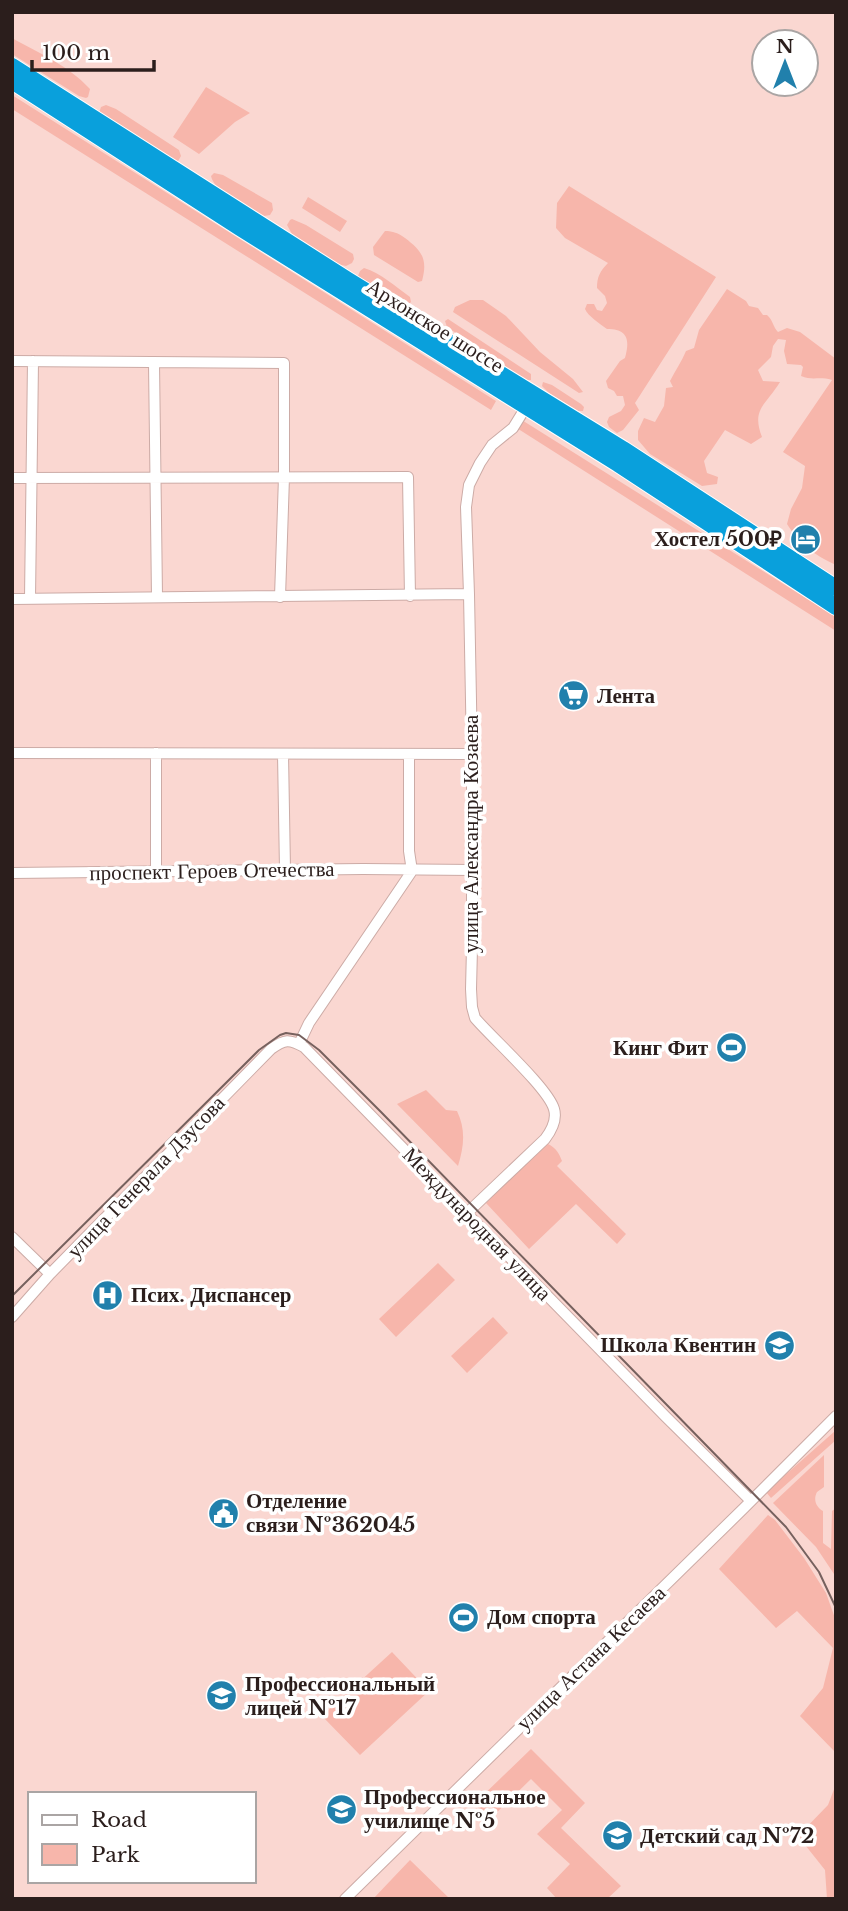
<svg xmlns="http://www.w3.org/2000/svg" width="848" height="1911" font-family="'Libre Baskerville',serif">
<rect width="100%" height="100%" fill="#fad7d1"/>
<!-- green -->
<path fill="#f7b6ab" d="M12,38C40,54 68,65 90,89L88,97L86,98L79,96L12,54Z
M206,87L250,113L235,122L199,154L173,137Z
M12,95L496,401L491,410L12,109Z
M106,105L116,109L179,150L181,156L177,163L99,113L101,107Z
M214,173L223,175L272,203L273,210L270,215L264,216C249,209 214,192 211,176Z
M569,186L716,277L635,403L639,410L623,430L617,433L609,427L607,422L609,417L621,411L625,405L623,396H617L614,391L608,388L606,381L620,361L625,358C630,340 628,329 607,329C600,324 588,316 585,309L587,304H594L597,310L602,311L607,303L605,296L597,288C597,277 600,271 608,263L565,238L556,228L557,203Z
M308,197L347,221L340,232L302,208Z
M292,219L306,225L353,254L354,259L352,263L346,266L337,264L292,234L287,225L290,220Z
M385,231C393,231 398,233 405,238C422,251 428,259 422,281L418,282L374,255L373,247Z
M364,268C381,273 396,287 410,297L411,302L407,306H400L361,281L358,276L360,271Z
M727,289L746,301L749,306L758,308L763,315H767C773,320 773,327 778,332L787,328L800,332L836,359V565C813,554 800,545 787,524L791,509L802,488L805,466L783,452L832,380C819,376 813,381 801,376L803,367L801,365L787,364L784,351L786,340L778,339L773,346L771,357L758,370L763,381L780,382C766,405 751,409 762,437L751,444L725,430L704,461L707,473L718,477L717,484L702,486L650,454L638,440V431L644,418L655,422L664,406L666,388L673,387L670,381C675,371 682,361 686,351L694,348L699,330Z
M470,300H483L506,316L540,352L573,379L583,392L579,393L453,312L455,307Z
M448,319L531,374V380H525L447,327L445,321Z
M543,382L552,385L581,404L584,407L583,411H578L549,393L542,386Z
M517,417L836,617V631L512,425Z
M426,1090L446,1110L457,1111C466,1130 464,1146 458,1166L397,1104Z
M548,1144C556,1148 559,1153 562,1161L557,1166L626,1234L617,1244L576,1204L529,1249L486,1203L544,1145Z
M438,1263L455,1280L396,1337L379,1319Z
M493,1317L508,1333L467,1373L451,1356Z
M835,1431L836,1440L771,1498L766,1492Z
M824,1455V1487L817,1492C813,1500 816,1507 823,1511V1543L831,1549L832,1511L836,1508V1577L816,1547L773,1503Z
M768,1515L775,1520L804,1558L826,1593L836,1621V1753L800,1716L823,1688L833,1648L797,1611L776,1628L719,1569Z
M392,1652L429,1691L360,1755L322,1716Z
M531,1749L585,1803L561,1828L621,1886L607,1899H557L547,1888L570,1864L537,1834L562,1810L531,1779L487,1822L475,1803Z
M836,1784V1899H827L825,1870L798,1836L828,1805Z
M410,1860L450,1899H373Z"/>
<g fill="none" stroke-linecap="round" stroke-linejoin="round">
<defs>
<path id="minor" d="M12,361L284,363V477L280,597
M154,363L157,596
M12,478L408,477L410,596
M12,599L469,594
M30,599L33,361
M12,753L472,754
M283,754L285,870
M156,871V753
M12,873L363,869L473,870
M299,1044L309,1023L412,871L409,851V754
M466,1214L545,1139C551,1131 557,1119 554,1109C548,1088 492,1038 475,1018L472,1007L471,989L472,948V754L469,594L466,507L469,485L480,463L492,445L513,428L529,402
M12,1237L50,1274
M12,1317L50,1274L271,1049C285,1039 289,1039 304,1047L666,1417L751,1501
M345,1899L744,1508L836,1416"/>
<path id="highway" d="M12,66L348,280L623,449L836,588
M12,81L240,228L618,464L836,607"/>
</defs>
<!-- minor casing -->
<use href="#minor" stroke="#ccaba6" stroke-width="12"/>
<!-- highway casing -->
<use href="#highway" stroke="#fff" stroke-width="18"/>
<!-- minor -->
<use href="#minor" stroke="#fff" stroke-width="10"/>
<!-- highway -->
<use href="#highway" stroke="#09a0dc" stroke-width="16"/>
<!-- tram -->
<path stroke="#76615e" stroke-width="2" d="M12,1296L259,1050L280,1035L286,1033L299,1035L319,1050L381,1112L786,1527L819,1572L836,1608"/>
</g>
<!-- icons -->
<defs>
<symbol id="hotel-disc" viewBox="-11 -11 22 22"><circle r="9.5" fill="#2180ac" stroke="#fff"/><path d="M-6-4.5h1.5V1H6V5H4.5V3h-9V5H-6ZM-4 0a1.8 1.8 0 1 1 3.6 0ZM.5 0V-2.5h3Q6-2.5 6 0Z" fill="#fff"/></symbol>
<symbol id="supermarket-disc" viewBox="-11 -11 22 22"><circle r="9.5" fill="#2180ac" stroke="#fff"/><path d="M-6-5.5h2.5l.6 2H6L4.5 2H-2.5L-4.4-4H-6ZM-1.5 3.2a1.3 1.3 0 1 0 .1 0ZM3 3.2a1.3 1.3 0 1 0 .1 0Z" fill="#fff"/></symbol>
<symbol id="stadium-disc" viewBox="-11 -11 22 22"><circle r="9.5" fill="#2180ac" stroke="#fff"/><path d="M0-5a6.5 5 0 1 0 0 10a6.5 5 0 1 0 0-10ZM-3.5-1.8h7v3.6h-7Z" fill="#fff"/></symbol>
<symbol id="hospital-disc" viewBox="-11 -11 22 22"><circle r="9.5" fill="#2180ac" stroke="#fff"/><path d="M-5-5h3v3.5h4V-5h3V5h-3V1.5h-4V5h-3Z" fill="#fff"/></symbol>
<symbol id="school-disc" viewBox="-11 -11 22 22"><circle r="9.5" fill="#2180ac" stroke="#fff"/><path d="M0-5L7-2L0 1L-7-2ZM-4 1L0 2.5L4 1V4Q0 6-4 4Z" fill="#fff"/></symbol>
<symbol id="civic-disc" viewBox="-11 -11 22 22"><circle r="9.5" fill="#2180ac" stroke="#fff"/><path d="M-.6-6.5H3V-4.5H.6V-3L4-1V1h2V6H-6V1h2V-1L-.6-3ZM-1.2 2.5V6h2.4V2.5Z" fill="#fff"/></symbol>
<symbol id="university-disc" viewBox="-11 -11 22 22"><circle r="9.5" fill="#2180ac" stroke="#fff"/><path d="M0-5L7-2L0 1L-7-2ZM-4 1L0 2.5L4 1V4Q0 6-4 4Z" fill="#fff"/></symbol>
</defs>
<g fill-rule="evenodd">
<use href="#hotel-disc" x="788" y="522" width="35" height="35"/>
<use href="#supermarket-disc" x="556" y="678" width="35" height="35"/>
<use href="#stadium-disc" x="714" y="1030" width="35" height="35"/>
<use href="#hospital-disc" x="90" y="1278" width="35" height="35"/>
<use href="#school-disc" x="762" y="1328" width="35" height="35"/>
<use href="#civic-disc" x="206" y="1496" width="35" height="35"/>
<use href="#stadium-disc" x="446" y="1600" width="35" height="35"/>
<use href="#university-disc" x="204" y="1678" width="35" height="35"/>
<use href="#university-disc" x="324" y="1792" width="35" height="35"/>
<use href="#school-disc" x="600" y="1818" width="35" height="35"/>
</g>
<g text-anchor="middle" stroke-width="7" stroke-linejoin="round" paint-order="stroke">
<!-- street labels -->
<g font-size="21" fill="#2b1e1c" stroke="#fff">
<text transform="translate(435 326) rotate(32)" y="7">Архонское шоссе</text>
<text transform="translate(471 834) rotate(-90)" y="7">улица Александра Козаева</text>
<text transform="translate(212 871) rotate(-1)" y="7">проспект Героев Отечества</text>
<text transform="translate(146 1177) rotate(-46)" y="7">улица Генерала Дзусова</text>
<text transform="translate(477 1224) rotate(46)" y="7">Международная улица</text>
<text transform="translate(591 1658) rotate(-44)" y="7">улица Астана Кесаева</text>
</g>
<!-- poi labels -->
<g font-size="21" font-weight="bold" fill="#2b1e1c" stroke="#fff" text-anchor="start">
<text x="782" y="546" text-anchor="end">Хостел 500₽</text>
<text x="597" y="703">Лента</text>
<text x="708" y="1055" text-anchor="end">Кинг Фит</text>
<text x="131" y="1302">Псих. Диспансер</text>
<text x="756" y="1352" text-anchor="end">Школа Квентин</text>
<text x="246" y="1508">Отделение<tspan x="246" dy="24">связи №362045</tspan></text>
<text x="487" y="1624">Дом спорта</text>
<text x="245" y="1691">Профессиональный<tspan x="245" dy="24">лицей №17</tspan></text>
<text x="364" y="1804">Профессиональное<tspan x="364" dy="24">училище №5</tspan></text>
<text x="640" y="1843">Детский сад №72</text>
</g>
</g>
<!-- border -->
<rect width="848" height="1911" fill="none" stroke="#2b1e1c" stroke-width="28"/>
<!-- legend -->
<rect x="28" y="1792" width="228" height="91" fill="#ffffff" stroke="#aaa5a4" stroke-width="2"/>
<rect x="42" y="1815" width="35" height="10" fill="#ffffff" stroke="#aaa5a4" stroke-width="2"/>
<text x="91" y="1827" font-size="21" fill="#2b1e1c">Road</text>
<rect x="42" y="1844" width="35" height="21" fill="#f7b6ab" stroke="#aaa5a4" stroke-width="2"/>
<text x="91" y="1862" font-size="21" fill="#2b1e1c">Park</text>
<!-- north arrow -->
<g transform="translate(785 63)"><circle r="33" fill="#ffffff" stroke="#aaa5a4" stroke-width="2"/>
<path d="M0-5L12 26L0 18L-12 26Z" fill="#2180ac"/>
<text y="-10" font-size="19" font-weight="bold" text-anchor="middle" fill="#2b1e1c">N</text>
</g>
<!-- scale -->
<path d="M32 60v10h122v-10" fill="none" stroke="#2b1e1c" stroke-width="3.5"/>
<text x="42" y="60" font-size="21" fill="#2b1e1c" stroke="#ffffff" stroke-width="5" paint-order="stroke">100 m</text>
</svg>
